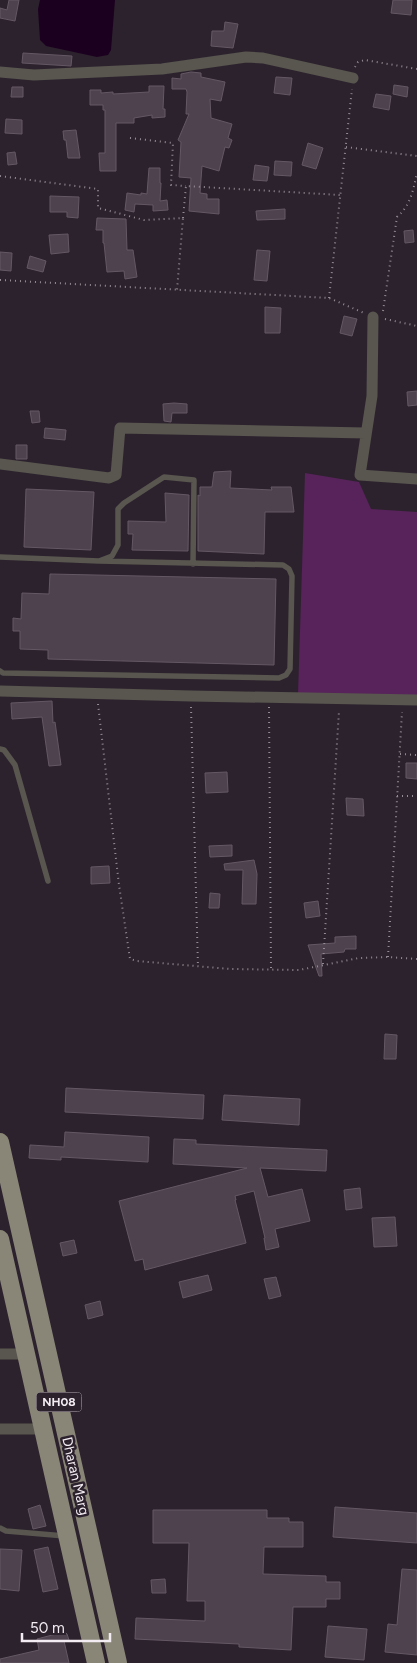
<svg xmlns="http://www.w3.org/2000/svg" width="417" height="1663" font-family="Figtree,sans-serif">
<rect width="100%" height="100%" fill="#2c222d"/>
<!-- green -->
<path fill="#57235a" d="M305,473L359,482L371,509L417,512V698L298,695Z"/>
<!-- water -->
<path fill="#1c001f" d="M40,0H115L111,50L108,55L97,57L46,46L40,40L38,9Z"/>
<!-- building -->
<path fill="#4e424f" stroke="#655865" d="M9,0H19L15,21L0,18V8L7,10Z
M393,0H412L411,15L391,13Z
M225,22L238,24L233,48L211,46L212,31H224Z
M23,53L72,56L71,66L22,63Z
M191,72L201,73V77L225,82L221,101L210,99L211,118L232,124L228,138L232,140L229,148L225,147L219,171L202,166L200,193L207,194V199H219V214L189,211L191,178L179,177L181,142L178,140L189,114H186L187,92L186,89H172V78L181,79V74Z
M276,77L292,78L290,95L274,93Z
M394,85L408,87L407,97L393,94Z
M149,86H164L163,109H165V117L152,118V115L134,118V123H116V171H100L99,153H105V110H103V105H90V90H101V93L113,92V94L149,92Z
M12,87H23V97H11Z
M376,94L391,96L389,110L373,107Z
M6,119L22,120V134L5,133Z
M76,130L80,158H68L66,140H64L63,131Z
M308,143L323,148L316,169L302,165Z
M15,152L17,164L8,165L7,153Z
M275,161L292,162L291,176L274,175Z
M255,165L269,167L267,181L253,180Z
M149,168H160V183H161L160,201L167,200L168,210L153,211V205L135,204L134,212L125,210L127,193L141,195V193L147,194Z
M50,196L79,197L78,218L67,217V212H50Z
M285,209V219L257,220L256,211Z
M97,218L126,219L127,250H133L137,277L125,279L124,271L107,272L104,243H103V230H96Z
M413,230L414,242L405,243L404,231Z
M68,234L69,252L51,254L49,235Z
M257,250L270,251L267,281L254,280Z
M0,252L12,253L11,271L0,270Z
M30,256L46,261L43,272L27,268Z
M265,307L281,308L280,333H265Z
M344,316L357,319L352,336L340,333Z
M417,391V405L408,406L407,392Z
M174,403L187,404V413H172L171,422L164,421L163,404Z
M30,411H39L40,422L32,423Z
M45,428L66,430L65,440L44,438Z
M16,445H27V459H16Z
M231,471L230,488L272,490L271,487H291L294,512H265L264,554L198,551V495L200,496V487H212L214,472Z
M26,489L94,492L91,550L24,547Z
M165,493L189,495L188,551L132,550L133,534H128V521L166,522Z
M50,574L276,579L274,665L48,659V650L20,649V631H13V618L21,619L22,593L49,594Z
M52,701L53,723L55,722L61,765L49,766L42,717L12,719L11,703Z
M406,763H417V779L406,778Z
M227,772L228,792L206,793L205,773Z
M346,798L363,799L364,816L347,815Z
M232,845V856L210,857L209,846Z
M254,860L257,874L256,904H242L243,870H225L224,864Z
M109,866L110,883L91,884V867Z
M210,893L220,894L219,908H209Z
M318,901L320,916L306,918L304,903Z
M356,936V949H345L344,952L321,954L322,976H319L308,945L335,943V937Z
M385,1034L397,1035L396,1059H384Z
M66,1088L204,1095L203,1119L65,1112Z
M224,1095L300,1099L299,1125L222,1120Z
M65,1132L149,1137L148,1162L61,1157V1160L29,1158L30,1145L64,1147Z
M174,1139L196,1140V1144L327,1150L326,1171L260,1168L268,1197L302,1189L310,1221L275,1229L279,1247L266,1250L264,1238H265L254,1191L235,1196L236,1200H235L246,1243L145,1270L143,1259L135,1261L119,1201L247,1168L173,1164Z
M360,1188L362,1208L346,1210L344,1190Z
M395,1217L397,1246L374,1247L372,1218Z
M74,1240L77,1253L63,1256L60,1243Z
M208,1275L212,1290L183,1298L179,1282Z
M276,1277L281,1296L269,1299L264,1279Z
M100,1301L103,1315L88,1319L85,1305Z
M40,1505L46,1526L33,1529L28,1509Z
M335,1507L417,1513V1543L333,1537Z
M153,1510H267V1518H289V1522H303V1547H264L263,1574L326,1576V1582H340V1599H326V1607H293L291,1650L239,1647V1644L135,1639L136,1618L205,1621V1601H187L189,1543H153Z
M48,1547L58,1589L43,1592L34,1550Z
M0,1549L22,1550L19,1591L0,1589Z
M402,1569L417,1570V1655L385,1652L388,1624L397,1625Z
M165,1579L166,1593H152L151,1580Z
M328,1626L367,1629L364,1660L325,1657Z
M63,1630L67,1634L69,1640L64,1641L69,1663H0V1659L39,1650L37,1639L56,1634L55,1632Z"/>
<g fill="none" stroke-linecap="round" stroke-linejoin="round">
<!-- path -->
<path stroke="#948c95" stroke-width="2" stroke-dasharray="1 4" stroke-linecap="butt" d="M355,67L358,62L365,60L417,69
M130,138L173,143L171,185L186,186
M346,147L417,156
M0,176L98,189V208L144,220L183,218L177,290
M183,218L186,186L340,195
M0,280L329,298L364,313
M329,298L352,89
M383,311L397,217C411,205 413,190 417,173
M385,319L417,326
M98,704L119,885L130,959L137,961L230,969L299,970L359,958L388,957L417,959
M191,707L198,967
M269,707L271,968
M400,754L417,755
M397,796H417
M388,957L402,712
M323,964L339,711"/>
<!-- service -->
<path stroke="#58564f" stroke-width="5.5" d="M0,557L99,561L112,556L118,545V509L124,503L164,477L194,480L193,564
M0,671L3,673L279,678L286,675L290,669L292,576L289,569L283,565L99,561
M0,749L4,750L15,765L48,881
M0,1528L6,1531L65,1536"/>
<!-- minor -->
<path stroke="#58564f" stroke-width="11" d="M0,72L34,75L162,69L246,57L263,58L353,78
M373,317L372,396L360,475L417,479
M0,464L109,478L116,475L120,428L366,433
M0,691L191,696L417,700
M0,1354H26
M0,1429H43"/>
<!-- primary -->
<path stroke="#898577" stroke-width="18" d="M0,1142L118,1663
M0,1239L96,1663"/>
</g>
<g text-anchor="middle" stroke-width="5" stroke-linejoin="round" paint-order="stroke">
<!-- shield labels -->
<rect fill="#2c222d" stroke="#b7afb8" stroke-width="1" x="36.5" y="1392.5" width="45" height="19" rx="4"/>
<g font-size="12" font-weight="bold" fill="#f3ecf3">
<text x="59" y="1406">NH08</text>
</g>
<!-- street labels -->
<g font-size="14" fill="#f3ecf3" stroke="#2c222d">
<text transform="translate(76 1476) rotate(77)" y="5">Dharan Marg</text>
</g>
</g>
<!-- scale -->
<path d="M22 1633v8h88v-8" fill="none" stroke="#f3ecf3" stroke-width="2.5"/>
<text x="30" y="1633" font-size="15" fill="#f3ecf3" stroke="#2c222d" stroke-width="4" paint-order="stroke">50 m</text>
</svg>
